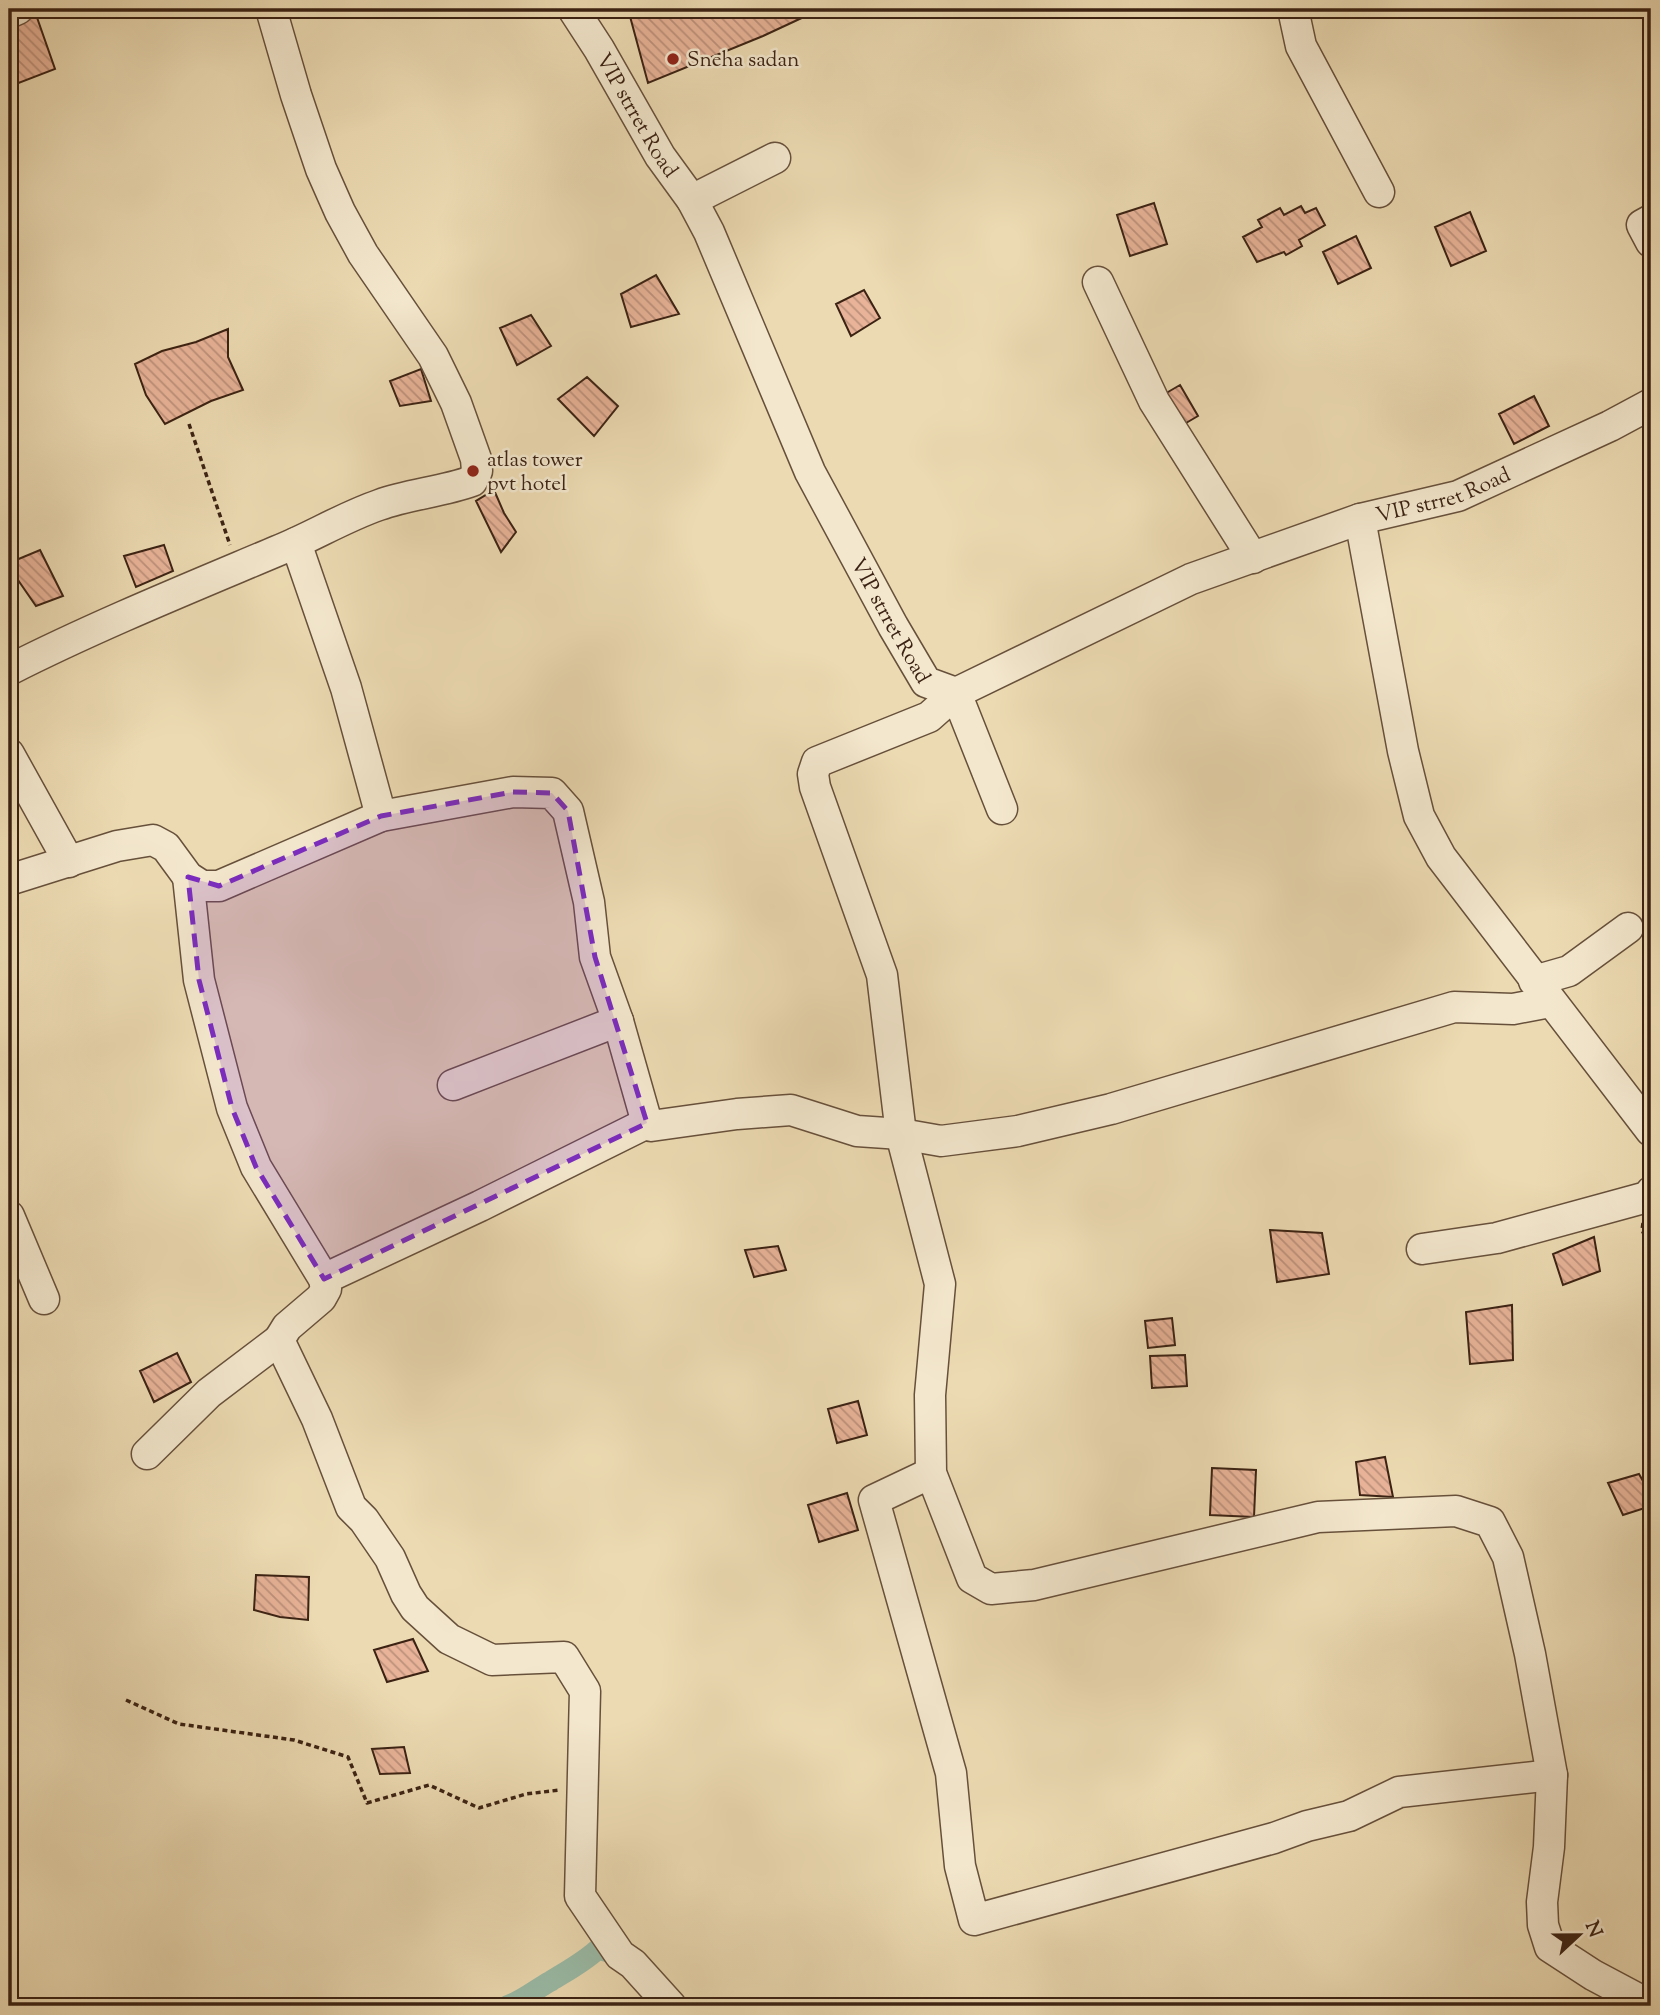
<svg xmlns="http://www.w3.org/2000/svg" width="1660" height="2015" font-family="'Sorts Mill Goudy',serif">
<defs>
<pattern id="building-back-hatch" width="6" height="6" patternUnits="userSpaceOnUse" patternTransform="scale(1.75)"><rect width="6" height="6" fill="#e8b398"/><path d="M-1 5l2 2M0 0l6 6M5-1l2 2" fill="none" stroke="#bd917b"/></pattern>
</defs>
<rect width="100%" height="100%" fill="#ecdab2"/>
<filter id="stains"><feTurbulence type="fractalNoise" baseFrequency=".00286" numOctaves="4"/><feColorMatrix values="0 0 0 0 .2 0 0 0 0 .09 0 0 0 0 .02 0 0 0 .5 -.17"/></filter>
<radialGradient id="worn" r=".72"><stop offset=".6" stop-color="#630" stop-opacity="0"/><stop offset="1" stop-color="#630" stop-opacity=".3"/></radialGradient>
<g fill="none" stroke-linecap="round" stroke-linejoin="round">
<!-- canal -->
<path stroke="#9abba7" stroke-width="21" d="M507,2006C524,2000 536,1989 551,1981C567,1971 584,1962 598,1949L620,1955"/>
</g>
<!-- building -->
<path fill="url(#building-back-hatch)" stroke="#3b2213" stroke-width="2" d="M17,9H34L55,69L16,84L9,64V13Z
M628,9H821L763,36L648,83Z
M1154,203L1167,244L1130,256L1117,215Z
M1301,206L1305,213L1316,208L1325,225L1299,240L1302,246L1286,255L1284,252L1257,262L1243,237L1262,227L1258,220L1280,208L1284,215Z
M1470,212L1486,251L1451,266L1435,227Z
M1356,236L1371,268L1338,284L1323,252Z
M656,275L679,314L631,327L621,294Z
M864,290L880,318L851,336L836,304Z
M531,315L551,346L517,365L500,328Z
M228,329V357L243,390L211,401L165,424L146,395L135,364L162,351L196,342Z
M421,369L431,401L400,406L390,381Z
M587,377L618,406L594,436L558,399Z
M1180,385L1198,416L1174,430L1156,399Z
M1534,396L1549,426L1514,444L1499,414Z
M494,490L504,513L516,532L501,552L476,501Z
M164,545L173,571L136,587L124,556Z
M40,550L63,596L36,606L9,567V563Z
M1270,1230L1322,1233L1329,1274L1277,1282Z
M1594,1237L1600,1271L1563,1285L1553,1254Z
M778,1246L786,1270L754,1277L745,1250Z
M1512,1305L1513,1360L1470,1364L1466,1312Z
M1172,1318L1175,1345L1148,1348L1145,1321Z
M177,1353L191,1382L154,1402L140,1371Z
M1185,1355L1187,1386L1152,1388L1150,1356Z
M858,1401L867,1435L837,1443L828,1409Z
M1385,1457L1393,1497L1360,1495L1356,1462Z
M1212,1468L1256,1470L1254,1517L1210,1515Z
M1639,1474L1651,1495V1506L1623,1515L1608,1483Z
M847,1493L858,1530L819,1542L808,1505Z
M256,1575L309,1577L308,1620L280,1617L254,1610Z
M413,1639L428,1671L387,1682L374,1650Z
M404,1747L410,1773L380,1774L372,1749Z"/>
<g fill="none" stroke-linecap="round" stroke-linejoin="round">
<defs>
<g id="minor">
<path id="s1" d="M573,9L599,49L660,156L692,200L709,232L810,472L893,626L926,682L956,693L1191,579L1360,519L1458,496L1610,426L1651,404"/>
<path d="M1293,9L1301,46L1379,192"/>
<path d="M9,13L18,9"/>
<path d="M692,200L775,158"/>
<path d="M1651,220L1642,225L1651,242"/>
<path d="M1098,282L1154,401L1253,558"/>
<path d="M1360,519L1403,751L1419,816L1441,857L1651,1131"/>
<path d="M296,543L346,688L381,816"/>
<path d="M9,670C96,626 187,589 277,551C312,537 344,517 379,505C409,494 442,492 472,481L477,471L476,459L456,403L433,356L363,254L340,212L321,169L296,95L271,9"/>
<path d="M9,754L69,862"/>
<path d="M1002,809L956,693L929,717L817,762L813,774L815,787L882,975L901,1134L940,1284L930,1395L931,1473L972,1578L991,1589L1034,1585L1318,1517L1456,1511L1490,1522L1508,1557L1530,1654L1552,1775L1549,1847L1542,1902L1543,1925L1550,1947L1593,1975L1640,2000"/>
<path d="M188,877L199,980L232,1108L256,1167L324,1279L326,1289L321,1298L287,1327L279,1340L317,1419L351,1507L364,1520L390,1558L406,1594L415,1608L449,1639L492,1660L564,1657L585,1691L580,1896L620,1955L633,1964L671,2006"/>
<path d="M9,880L117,846L153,840L166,847L188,877L202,886H219L381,816L513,792L552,793L568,811L589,902L595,957L618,1021L647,1123L651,1126L737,1114L791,1110L857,1131L901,1134L941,1141L1018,1131L1111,1109L1454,1007L1513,1009L1550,1002"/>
<path d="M1534,981L1569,971L1628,928"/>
<path d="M453,1085L618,1021"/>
<path d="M9,1216L44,1299"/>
<path d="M1422,1249L1497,1238L1647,1197L1651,1192"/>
<path d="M324,1279L480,1206L647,1123"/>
<path d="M147,1454L209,1393L279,1340"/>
<path d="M931,1473L874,1500L951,1773L960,1866L974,1920L1274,1838L1307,1826L1349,1816L1399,1792L1552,1775"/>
</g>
</defs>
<!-- minor casing -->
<use href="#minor" stroke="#67503b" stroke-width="33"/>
<!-- path -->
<path stroke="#3b2213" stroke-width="3.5" stroke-dasharray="5 3.5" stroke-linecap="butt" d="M189,424L230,545
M1643,1223L1642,1230L1651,1249
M126,1700L179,1724L294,1740L348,1757L367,1803L429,1785L479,1808L526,1794L560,1790"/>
<!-- minor -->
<use href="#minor" stroke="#f3e7cd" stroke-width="30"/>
</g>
<!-- marked area -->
<path fill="#7b2cbf" fill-opacity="0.2" stroke="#7b2cbf" stroke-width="5" stroke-dasharray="14 9" stroke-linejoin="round" d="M513,792L552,793L568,811L595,957L647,1123L324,1279L256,1167L232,1108L199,980L188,877L219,886L381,816Z"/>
<!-- markers -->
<g fill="#8f2418" stroke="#f3e7cd" stroke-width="2.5">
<circle cx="673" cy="59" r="7"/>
<circle cx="473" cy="471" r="7"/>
</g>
<g text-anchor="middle" stroke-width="5" stroke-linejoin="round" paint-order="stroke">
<!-- poi labels -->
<g font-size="21" fill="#3b2213" stroke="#f3e7cd" text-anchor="start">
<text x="687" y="66">Sneha sadan</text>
<text x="487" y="466">atlas tower<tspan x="487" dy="24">pvt hotel</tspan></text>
</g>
<!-- street labels -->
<g font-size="21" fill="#3b2213" stroke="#f3e7cd">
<text dy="7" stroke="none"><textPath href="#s1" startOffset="124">VIP strret Road</textPath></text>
<text dy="7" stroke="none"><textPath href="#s1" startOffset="1321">VIP strret Road</textPath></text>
<text dy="7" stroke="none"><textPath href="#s1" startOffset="691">VIP strret Road</textPath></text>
</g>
</g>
<!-- margin -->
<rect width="1660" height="2015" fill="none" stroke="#ecdab2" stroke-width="35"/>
<rect x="10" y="10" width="1639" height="1994" fill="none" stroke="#3b2213" stroke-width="3.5"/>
<rect x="18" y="18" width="1625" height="1980" fill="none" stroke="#3b2213" stroke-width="2"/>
<!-- north arrow -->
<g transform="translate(1579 1935) rotate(68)" stroke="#f3e7cd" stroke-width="5" paint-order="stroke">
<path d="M0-5L12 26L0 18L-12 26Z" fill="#3b2213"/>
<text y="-10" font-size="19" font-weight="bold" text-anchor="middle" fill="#3b2213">N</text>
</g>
<rect width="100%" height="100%" filter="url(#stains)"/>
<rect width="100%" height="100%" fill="url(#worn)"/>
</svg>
